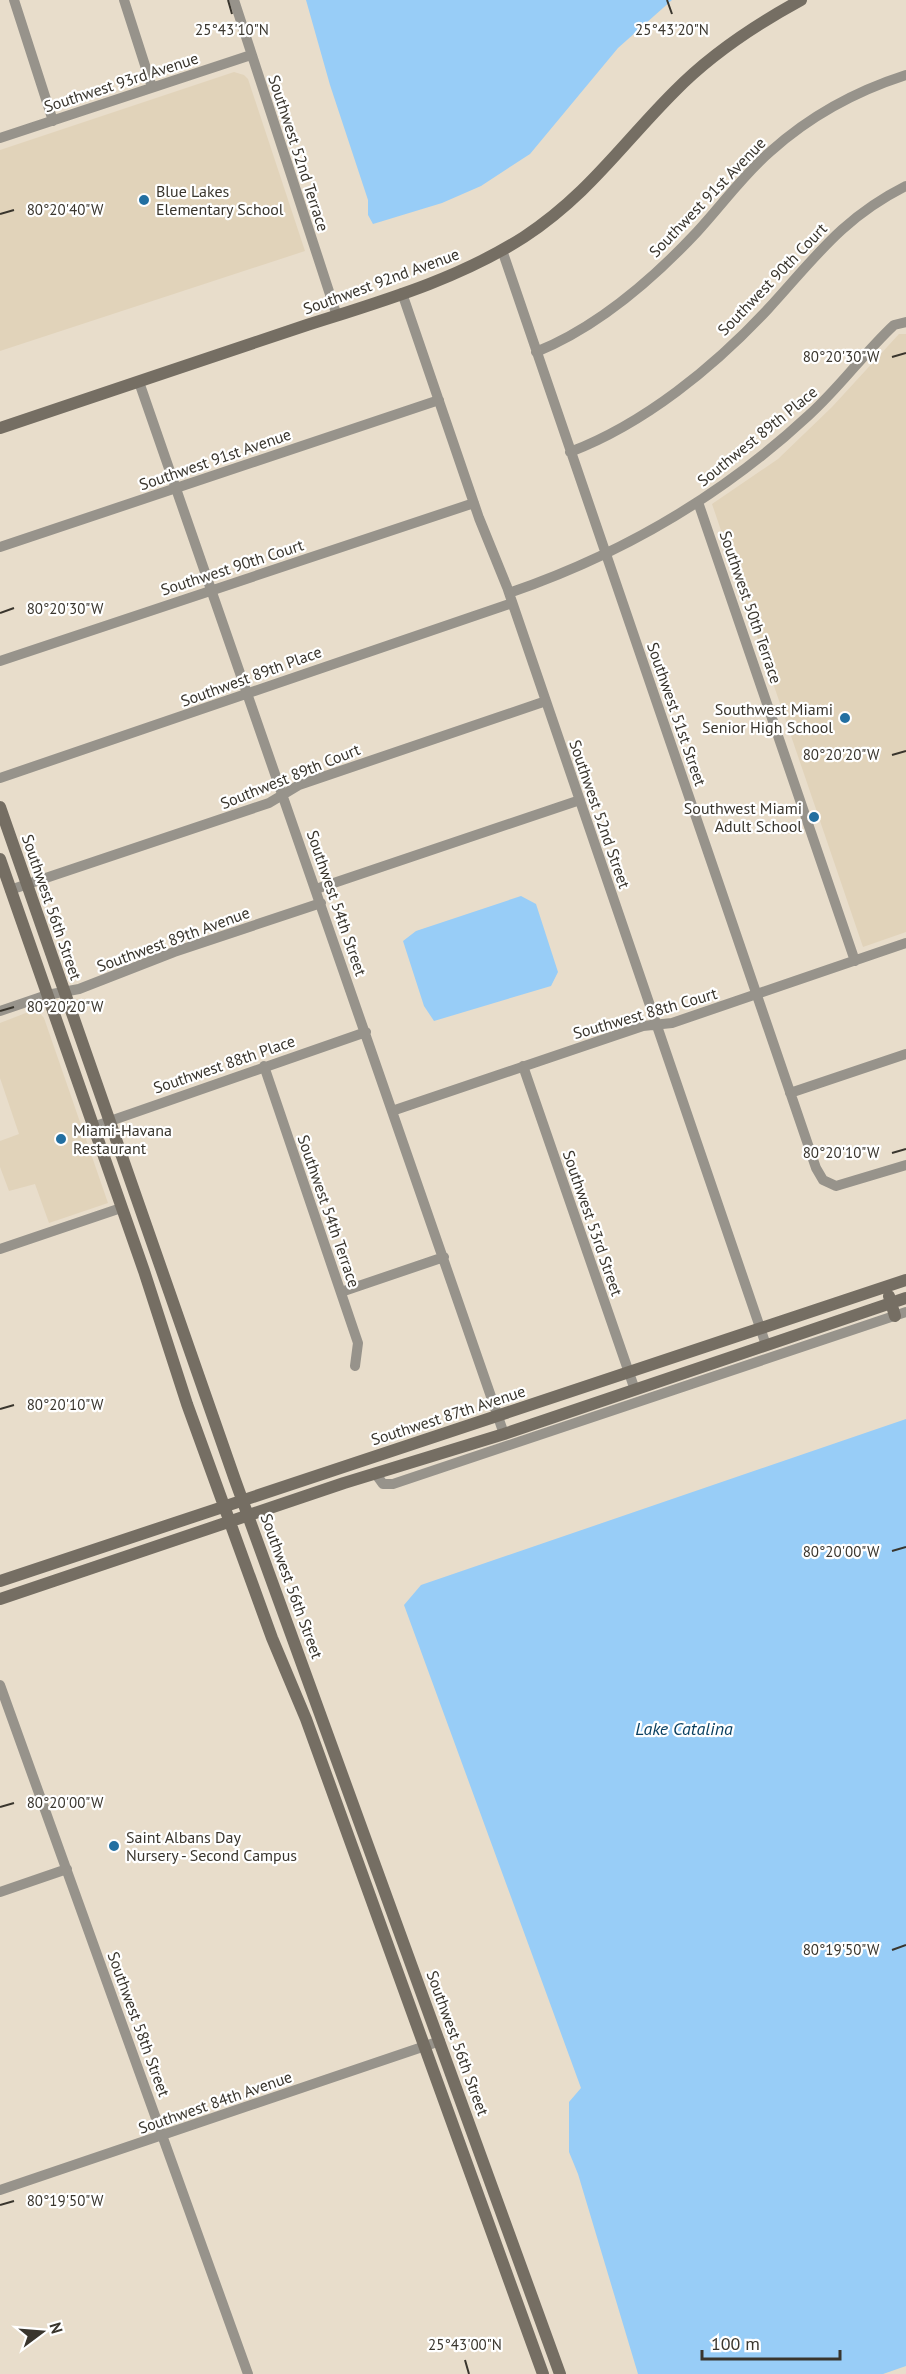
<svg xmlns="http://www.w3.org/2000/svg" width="906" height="2374" font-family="'PT Sans',sans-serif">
<rect width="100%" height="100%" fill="#e8ddcb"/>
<!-- built -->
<path fill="#e1d3ba" d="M234,72L244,75L248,79L305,251L0,351V150Z
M899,334H906V932L863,947L712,504L778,459L832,407Z
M31,1011H38L44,1018L108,1203L49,1223L35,1184L9,1191L0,1167V1141L19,1134L0,1078V1023Z"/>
<!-- water -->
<path fill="#98cdf7" d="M306,0H672L618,48L530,154L481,186L442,203L373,224L368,215V200L330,85Z
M521,896L536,904L558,972L551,986L434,1021L424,1006L403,941L416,931Z
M906,1419V2366L883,2374H638L578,2174L569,2152V2102L581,2088L404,1605L421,1585Z"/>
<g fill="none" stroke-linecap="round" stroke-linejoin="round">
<!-- street -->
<path stroke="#97938b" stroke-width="10" d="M14,0L53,121
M124,0L152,87
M234,0L337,316
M0,138L251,55
M502,250L816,1168L823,1180L836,1186L906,1165
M402,293L479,518L507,587L766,1345
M536,352C598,327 652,280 697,232C722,205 743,175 771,151C810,116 856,91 906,75
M139,382L504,1434
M570,452C644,424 714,367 768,309C814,259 842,218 906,186
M698,502L855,961
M0,547L439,400
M509,593C620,555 723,495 809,415C840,387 864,353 894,325L906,322
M0,661L474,503
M0,778L512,603
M316,889L580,800
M10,890L269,803L299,785L546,701
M0,1011L47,995L79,989L174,952L321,903
M264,1066L358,1343L355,1366
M523,1066L635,1390
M790,1093L906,1054
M392,1111L643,1026L672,1023L906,943
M93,1127L366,1032
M0,1249L121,1208
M341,1292L444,1257
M375,1473L383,1484H393L906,1312
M0,1685L248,2374
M0,1892L67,1869
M0,2190L440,2041"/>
<!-- secondary -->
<path stroke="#756e63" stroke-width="12" d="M0,428C101,394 203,360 304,326C379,302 457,280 524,237C588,195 622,144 674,92C711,54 755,25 801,0
M0,807L235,1480L560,2374
M0,859L144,1271L187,1404L272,1638L306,1719L543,2374
M889,1296L895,1316
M0,1581L906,1280
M0,1599L344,1483L504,1434L906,1298"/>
</g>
<!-- ticks -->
<path fill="none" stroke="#39352d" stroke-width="2" d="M228,0L232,14M667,0L672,14M0,214L14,210M892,357L906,353M0,613L14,608M892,755L906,751M0,1011L14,1007M892,1153L906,1149M0,1409L14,1405M892,1551L906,1547M0,1807L14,1803M892,1950L906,1945M0,2205L14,2201M465,2360L469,2374"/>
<!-- markers -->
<g fill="#226fa1" stroke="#fff" stroke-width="2">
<circle cx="144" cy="200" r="6"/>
<circle cx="845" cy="718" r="6"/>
<circle cx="814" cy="817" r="6"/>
<circle cx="61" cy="1139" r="6"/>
<circle cx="114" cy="1846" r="6"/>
</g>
<g text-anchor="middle" stroke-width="4.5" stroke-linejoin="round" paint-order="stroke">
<!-- street labels -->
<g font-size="16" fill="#39352d" stroke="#fff">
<text transform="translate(121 82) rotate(-18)" y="6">Southwest 93rd Avenue</text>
<text transform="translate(299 153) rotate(72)" y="6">Southwest 52nd Terrace</text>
<text transform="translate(707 197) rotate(-46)" y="6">Southwest 91st Avenue</text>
<text transform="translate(772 279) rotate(-46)" y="6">Southwest 90th Court</text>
<text transform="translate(381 281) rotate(-20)" y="6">Southwest 92nd Avenue</text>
<text transform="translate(757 436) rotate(-39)" y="6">Southwest 89th Place</text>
<text transform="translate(215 459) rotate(-19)" y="6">Southwest 91st Avenue</text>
<text transform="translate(232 567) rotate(-18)" y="6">Southwest 90th Court</text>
<text transform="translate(751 607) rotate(71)" y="6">Southwest 50th Terrace</text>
<text transform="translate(251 676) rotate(-20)" y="6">Southwest 89th Place</text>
<text transform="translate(677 714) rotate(71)" y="6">Southwest 51st Street</text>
<text transform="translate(290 776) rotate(-22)" y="6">Southwest 89th Court</text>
<text transform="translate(600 814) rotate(71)" y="6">Southwest 52nd Street</text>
<text transform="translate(337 903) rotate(71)" y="6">Southwest 54th Street</text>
<text transform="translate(52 907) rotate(71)" y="6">Southwest 56th Street</text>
<text transform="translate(173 939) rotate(-20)" y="6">Southwest 89th Avenue</text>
<text transform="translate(645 1013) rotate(-16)" y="6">Southwest 88th Court</text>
<text transform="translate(224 1064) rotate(-19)" y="6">Southwest 88th Place</text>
<text transform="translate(329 1211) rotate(71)" y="6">Southwest 54th Terrace</text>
<text transform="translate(593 1223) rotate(71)" y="6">Southwest 53rd Street</text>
<text transform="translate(448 1415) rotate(-18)" y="6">Southwest 87th Avenue</text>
<text transform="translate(292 1586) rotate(70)" y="6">Southwest 56th Street</text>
<text transform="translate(139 2024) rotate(70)" y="6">Southwest 58th Street</text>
<text transform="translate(458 2043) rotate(70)" y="6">Southwest 56th Street</text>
<text transform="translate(215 2102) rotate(-19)" y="6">Southwest 84th Avenue</text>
</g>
<!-- poi labels -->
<g font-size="16" fill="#39352d" stroke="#fff" text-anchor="start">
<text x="156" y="197">Blue Lakes<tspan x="156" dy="18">Elementary School</tspan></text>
<text x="833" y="715" text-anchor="end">Southwest Miami<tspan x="833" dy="18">Senior High School</tspan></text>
<text x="802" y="814" text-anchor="end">Southwest Miami<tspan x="802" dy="18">Adult School</tspan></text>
<text x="73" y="1136">Miami-Havana<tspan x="73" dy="18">Restaurant</tspan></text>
<text x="126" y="1843">Saint Albans Day<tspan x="126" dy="18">Nursery - Second Campus</tspan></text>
</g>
<!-- water labels -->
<g font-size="18" font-style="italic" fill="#073e5f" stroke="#fff">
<text x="684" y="1735">Lake Catalina</text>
</g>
</g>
<g font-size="15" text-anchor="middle" fill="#39352d" stroke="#fff" stroke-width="4.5" stroke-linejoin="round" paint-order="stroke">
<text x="232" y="35">25°43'10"N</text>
<text x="672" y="35">25°43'20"N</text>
<text x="65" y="215">80°20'40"W</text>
<text x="841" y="362">80°20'30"W</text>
<text x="65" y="614">80°20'30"W</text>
<text x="841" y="760">80°20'20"W</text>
<text x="65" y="1012">80°20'20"W</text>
<text x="841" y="1158">80°20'10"W</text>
<text x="65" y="1410">80°20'10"W</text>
<text x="841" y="1557">80°20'00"W</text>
<text x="65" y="1808">80°20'00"W</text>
<text x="841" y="1955">80°19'50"W</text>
<text x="65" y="2206">80°19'50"W</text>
<text x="465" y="2350">25°43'00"N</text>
</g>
<!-- north arrow -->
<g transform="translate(42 2332) rotate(74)" stroke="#ffffff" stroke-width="4.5" paint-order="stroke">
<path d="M0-4.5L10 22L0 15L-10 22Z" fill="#39352d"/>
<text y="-9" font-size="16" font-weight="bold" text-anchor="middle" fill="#39352d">N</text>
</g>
<!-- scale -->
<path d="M702 2350v9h138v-9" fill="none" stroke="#39352d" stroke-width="3"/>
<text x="711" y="2350" font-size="18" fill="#39352d" stroke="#ffffff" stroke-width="4.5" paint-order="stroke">100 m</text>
</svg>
